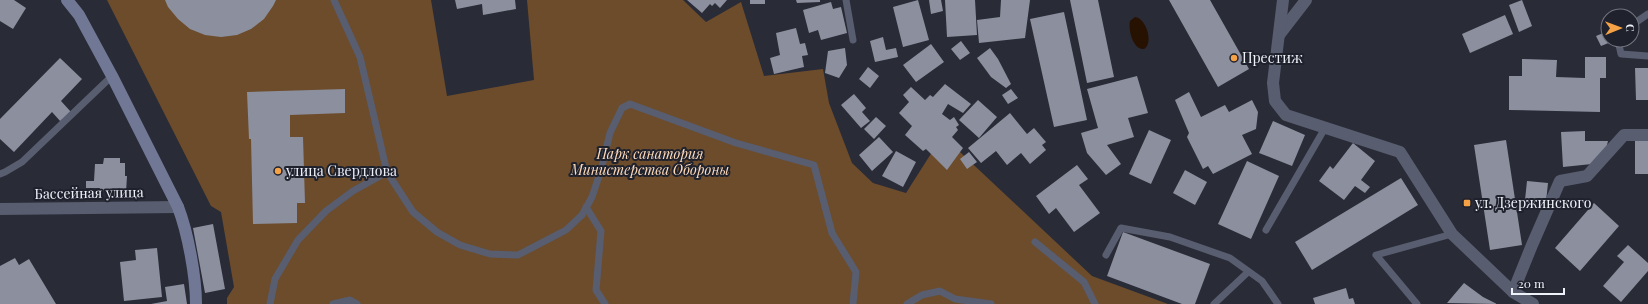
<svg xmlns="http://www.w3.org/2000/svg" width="1648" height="304" font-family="'Playfair Display',serif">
<rect width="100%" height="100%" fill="#292b37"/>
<!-- green -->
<path fill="#6c4c2b" d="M107,0H431L447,96L534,80L527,0H683L706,22L741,2L764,76L823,69L829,103L852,163L873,183L906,193L934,149L960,152L1092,276L1168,304H227V298L234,287L221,212L211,206Z"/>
<!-- water -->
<path fill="#271100" d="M1135,17C1146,18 1154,43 1144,49C1133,50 1128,30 1130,21Z"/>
<!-- building -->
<path fill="#8c8f9e" d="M0,0H14L26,8L13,29L0,21Z
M165,0H276L273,6L264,19L251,29L237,35L221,37L205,35L190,29L178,19L168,7Z
M455,0H515L516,9L483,15L482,4L457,9Z
M687,0H727L720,8L715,3L712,6L710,4L702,13Z
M750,0H765V4H750Z
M796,0H820V2L797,3Z
M918,0L929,40L903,47L893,7Z
M929,0H941L943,11L931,14Z
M945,0H975L977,35L947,37Z
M1001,0H1030L1025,38L979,43L977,20L1000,17Z
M1070,0H1098L1114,77L1087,83Z
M1169,0H1210L1249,69L1218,87Z
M1522,0L1532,26L1519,32L1509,5Z
M831,2L833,9L841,7L847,33L821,40L818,30L809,33L803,10Z
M1064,12L1087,120L1054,127L1030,19Z
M1505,15L1513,34L1470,53L1462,34Z
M796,28L800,44L805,43L808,55L802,56L804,67L774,74L770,58L780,55L776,33Z
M1608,31V40H1616L1601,46L1596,36Z
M883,37L886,50L896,48L898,57L875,62L870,41Z
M961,41L970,53L960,60L951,49Z
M931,44L944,62L916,82L903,65Z
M845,48L847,65L839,78L825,73L828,51Z
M990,48L998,59L1011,84L1006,88L991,77L977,58Z
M1585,57H1606V78H1600V112L1509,110V76H1522V59L1557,60L1556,77L1585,78Z
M60,58L82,79L61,101L71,112L61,122L52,112L14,152L0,139V119Z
M868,67L879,76L870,88L859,79Z
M1635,68H1648V100H1636Z
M1137,76L1148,113L1128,118L1134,137L1107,145L1121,164L1106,175L1087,153L1081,133L1098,128L1087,89Z
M945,84L971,104L963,113L948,104L942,114L950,120L954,117L959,125L956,127L958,130L952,137L963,148L947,170L926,149L923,151L905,135L912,126L899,113L909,102L903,95L911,87L925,100L930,95L933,97Z
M345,89V113L290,115V137H303L305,203H297V223L253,224L251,139H249L247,92Z
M1011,89L1018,98L1008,104L1002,95Z
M1189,92L1201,117L1225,105L1229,112L1252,100L1258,112L1256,129L1242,135L1252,154L1213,174L1208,166L1203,169L1187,137L1189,133L1175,100Z
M854,94L866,108L862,112L870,121L861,128L841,105Z
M978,100L997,117L979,138L959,120Z
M1010,113L1027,134L1034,128L1046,142L1042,145L1046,150L1030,164L1021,153L1007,165L996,151L981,163L968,148Z
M876,117L886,126L874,139L864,129Z
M1273,121L1305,135L1292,166L1259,153Z
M1149,130L1171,140L1151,184L1129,174Z
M1585,131V141H1608L1605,153L1592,164L1563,167L1561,132Z
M879,137L893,152L872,171L859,155Z
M1506,140L1522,245L1490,250L1474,145Z
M1635,141H1648V174H1635Z
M1353,143L1375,161L1361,180L1370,187L1365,193L1355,186L1344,200L1319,181L1330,166L1333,169Z
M896,151L916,162L903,187L882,176Z
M969,152L977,162L967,169L960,159Z
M104,158H120V163H125V176H127L126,193L99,191L100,188H86V181H94L95,164H103Z
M1247,161L1279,176L1251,239L1218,224Z
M1077,165L1088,179L1079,185L1100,213L1074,232L1056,208L1049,214L1036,196Z
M1185,170L1207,182L1195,205L1173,193Z
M1401,178L1418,205L1312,270L1295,242Z
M1527,181L1548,183L1546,202L1525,200Z
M1594,203L1619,226L1580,271L1555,248Z
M213,224L225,289L205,293L193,228Z
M1123,232L1210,264L1195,304H1182L1107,276Z
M1628,245L1648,263V271L1621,302L1603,286L1624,262L1617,256Z
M157,248L162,297L124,301L120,262L136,260L135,250Z
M15,258L19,265L29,259L56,304H0V266Z
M1464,283L1483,297L1497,304L1447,303Z
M184,284L187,304H151L167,301L165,287Z
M1346,288L1349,299L1353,298L1355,304H1315L1313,298Z"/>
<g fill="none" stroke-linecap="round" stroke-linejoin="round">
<!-- service -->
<path stroke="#585d6f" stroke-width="7" d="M334,0L360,57L387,172L413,212L437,232L460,245L490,254L518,255L566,230L582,215L592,197L601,170L610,133L622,108L630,104L736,143L814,165L832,233L856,272L853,304
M846,0L853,40
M1632,25L1648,14
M1618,40L1621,54L1648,56
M0,174L5,172L22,162L112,76
M586,207L601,231L596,290L605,304
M1266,230L1325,128
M1035,242L1084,282L1095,304
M1106,255L1121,228L1170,237L1230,258L1262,281L1278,304
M270,304L275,279L298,240L326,211L353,191L387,172
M333,304L350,300L357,304
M907,304L922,295L940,291L955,299L991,304
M1214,304L1248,272
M1417,304L1376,255L1452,234"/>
<!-- minor -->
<path stroke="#585d6f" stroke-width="12" d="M1279,35L1306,0
M0,209L178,207
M1513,292L1532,245L1560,181L1587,176L1624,135H1648"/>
<!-- tertiary -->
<path stroke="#585d6f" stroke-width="12" d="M1283,0L1273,83L1275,101L1286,115L1400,152L1452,234L1513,292L1533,304"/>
<!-- secondary -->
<path stroke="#717895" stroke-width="12" d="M67,0L79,15L112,76L178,207C188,233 196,277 196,304"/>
</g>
<!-- markers -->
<g fill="#f5a246" stroke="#1f222d" stroke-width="1.5">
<circle cx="1234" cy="58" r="4"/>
<circle cx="278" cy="171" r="4"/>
<rect x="1463" y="199" width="8" height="8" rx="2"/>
</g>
<g text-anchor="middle" stroke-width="4" stroke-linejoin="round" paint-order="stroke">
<!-- poi labels -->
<g font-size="14" fill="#f0f2fa" stroke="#1f222d" text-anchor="start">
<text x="1242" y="63">Престиж</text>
<text x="286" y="176">улица Свердлова</text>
<text x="1475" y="208">ул. Дзержинского</text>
</g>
<!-- park labels -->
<g font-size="14" font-style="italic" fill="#ffdcbb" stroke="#1f222d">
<text x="650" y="159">Парк санатория<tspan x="650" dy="16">Министерства Обороны</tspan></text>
</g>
<!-- street labels -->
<g font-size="14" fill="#f0f2fa" stroke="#1f222d">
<text transform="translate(89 193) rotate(-1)" y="5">Бассейная улица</text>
</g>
</g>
<!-- north arrow -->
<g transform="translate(1620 28) rotate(89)"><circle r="19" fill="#1f222d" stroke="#73757f"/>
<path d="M0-3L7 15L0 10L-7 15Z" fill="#f5a246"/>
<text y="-6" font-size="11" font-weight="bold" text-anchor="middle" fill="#f0f2fa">С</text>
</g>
<!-- scale -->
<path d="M1512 288v6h52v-6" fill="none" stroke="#f0f2fa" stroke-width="2"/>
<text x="1518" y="288" font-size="12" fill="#f0f2fa" stroke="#1f222d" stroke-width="3" paint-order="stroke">20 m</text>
</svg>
